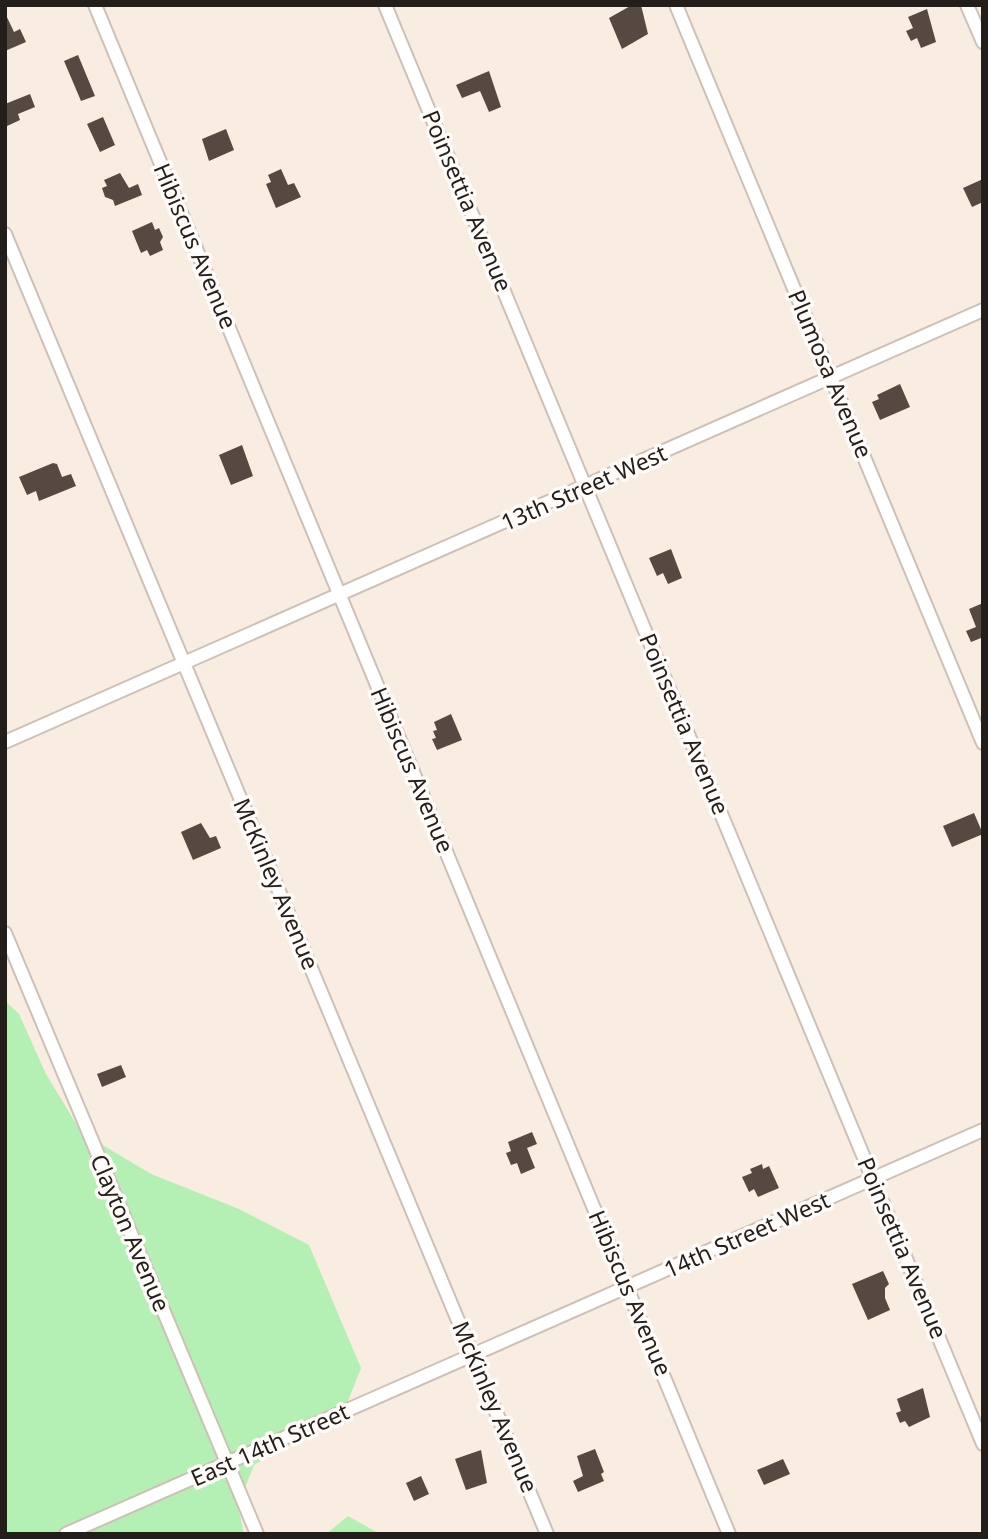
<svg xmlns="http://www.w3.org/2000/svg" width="988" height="1539" font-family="'Noto Sans',sans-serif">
<rect width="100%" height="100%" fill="#f9ece1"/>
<!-- green -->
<path fill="#b4efb3" d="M5,1001L19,1014L46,1074L81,1132L151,1174L239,1209L309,1245L361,1368L342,1416L254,1465L238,1505L244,1534H5Z
M348,1516L380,1534H326Z"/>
<!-- building -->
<path fill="#554942" d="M632,5H641L648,34L622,49L609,18Z
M927,9L936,42L921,48L917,38L911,41L906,31L913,28L908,17Z
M5,13L14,32L20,29L26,42L5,51Z
M78,55L95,96L81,101L64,61Z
M489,71L501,107L489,112L480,91L462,98L456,85Z
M30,94L35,107L18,114L20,120L5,127V104Z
M103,117L115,145L100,152L87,124Z
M226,129L234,150L209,161L202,139Z
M281,169L288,185L294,183L301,197L276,208L266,184L271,182L268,175Z
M120,173L129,188L138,184L142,195L115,206L113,200L105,197L102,188L107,186L104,180Z
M983,179V202L972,207L963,188Z
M152,222L155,230L159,228L163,237L160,242L163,250L150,256L147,250L141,253L132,231Z
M900,384L910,407L880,420L872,402L879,399L877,395Z
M242,445L253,476L231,485L219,455Z
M53,463L57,464L62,477L71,474L76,486L39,501L36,491L27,495L19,477Z
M671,549L682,578L668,584L663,573L657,576L649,558Z
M983,603V642L981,638L971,642L966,631L976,627L969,609Z
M451,714L462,740L437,750L432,739L436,738L433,731L437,730L434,722Z
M974,813L983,834L952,847L943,826Z
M201,823L210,838L216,836L221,848L193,860L181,832Z
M121,1065L126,1077L102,1087L97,1074Z
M532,1132L537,1144L527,1148L535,1168L521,1174L517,1163L511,1165L506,1153L511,1151L508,1142Z
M762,1164L763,1169L769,1166L779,1188L758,1197L754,1189L749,1192L742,1177L752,1173L750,1169Z
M883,1271L889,1284L885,1288V1298L890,1310L868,1320L852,1284Z
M923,1388L930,1417L909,1427L905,1421L900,1423L896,1413L901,1411L897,1399Z
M595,1449L604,1472L601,1474L604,1481L578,1492L573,1481L583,1476L577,1456Z
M481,1450L487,1483L466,1490L455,1459Z
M783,1459L790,1474L764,1485L757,1470Z
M421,1476L429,1494L414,1501L406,1483Z"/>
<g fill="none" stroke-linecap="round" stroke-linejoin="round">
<defs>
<path id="minor" d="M95,5L729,1534
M385,5L983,1444
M676,5L983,743
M967,5L983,42
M5,234L547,1534
M5,742L983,310
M5,933L257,1534
M66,1534L983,1130"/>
</defs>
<!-- minor casing -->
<use href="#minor" stroke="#cdc0b6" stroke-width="16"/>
<!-- minor -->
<use href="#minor" stroke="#fff" stroke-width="12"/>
</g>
<g text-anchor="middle" stroke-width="7" stroke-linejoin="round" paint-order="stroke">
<!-- street labels -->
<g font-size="23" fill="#231e1a" stroke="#fefbf9">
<text transform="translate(467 201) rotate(67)" y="8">Poinsettia Avenue</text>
<text transform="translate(195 246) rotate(67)" y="8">Hibiscus Avenue</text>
<text transform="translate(830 374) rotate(67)" y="8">Plumosa Avenue</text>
<text transform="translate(584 488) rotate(-24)" y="8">13th Street West</text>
<text transform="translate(684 724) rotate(67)" y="8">Poinsettia Avenue</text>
<text transform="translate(412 770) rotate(67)" y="8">Hibiscus Avenue</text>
<text transform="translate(276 884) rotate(67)" y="8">McKinley Avenue</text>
<text transform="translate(130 1233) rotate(67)" y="8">Clayton Avenue</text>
<text transform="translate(747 1235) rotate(-24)" y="8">14th Street West</text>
<text transform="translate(902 1248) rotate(67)" y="8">Poinsettia Avenue</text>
<text transform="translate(630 1293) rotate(67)" y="8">Hibiscus Avenue</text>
<text transform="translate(495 1407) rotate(67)" y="8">McKinley Avenue</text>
<text transform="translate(270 1445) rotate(-24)" y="8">East 14th Street</text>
</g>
</g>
<!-- border -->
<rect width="988" height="1539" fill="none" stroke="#231e1a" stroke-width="14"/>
</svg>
